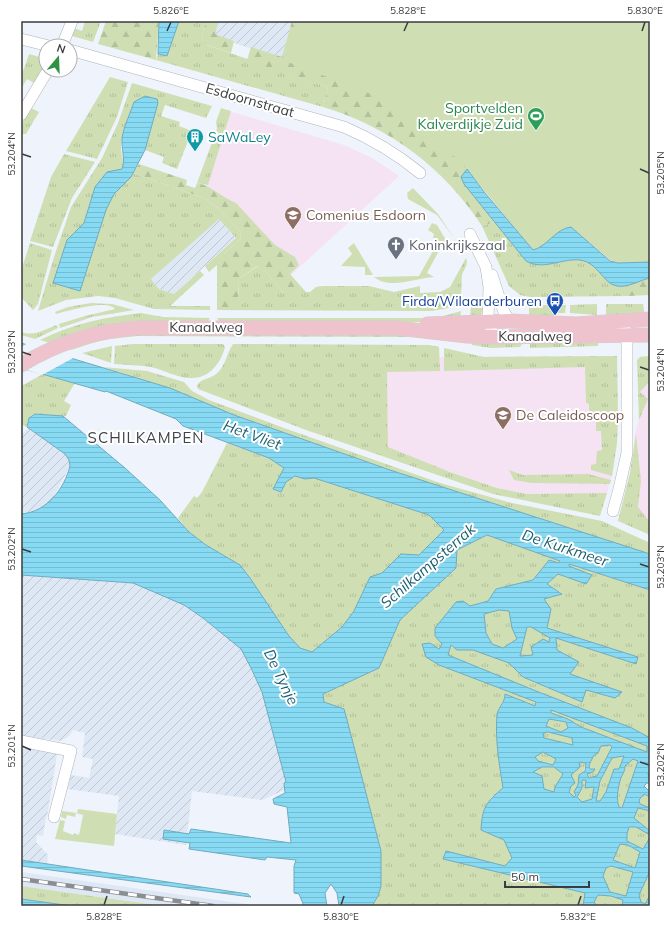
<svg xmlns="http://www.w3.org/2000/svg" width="671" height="927" font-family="Mulish,sans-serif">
<defs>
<pattern id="industrial-furrows" width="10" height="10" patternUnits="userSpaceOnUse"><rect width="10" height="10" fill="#dee7f4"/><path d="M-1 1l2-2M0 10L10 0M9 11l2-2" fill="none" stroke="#bfc7d2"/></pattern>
<pattern id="grass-tufts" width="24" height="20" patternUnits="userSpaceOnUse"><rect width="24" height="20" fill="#cfdfb3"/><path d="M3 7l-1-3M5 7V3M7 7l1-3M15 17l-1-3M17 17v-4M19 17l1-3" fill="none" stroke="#b2c09b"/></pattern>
<pattern id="forest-firs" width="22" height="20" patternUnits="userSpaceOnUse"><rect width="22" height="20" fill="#cfdfb3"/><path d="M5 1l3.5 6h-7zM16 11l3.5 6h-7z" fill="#b2c09b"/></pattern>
<pattern id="water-rules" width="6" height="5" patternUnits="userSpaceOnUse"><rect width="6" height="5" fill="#87daf3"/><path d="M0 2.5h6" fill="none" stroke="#75bcd1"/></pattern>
</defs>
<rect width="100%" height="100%" fill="#eff3fb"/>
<!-- built -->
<path fill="#dee7f4" d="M21,872L259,906H163L21,886Z"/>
<!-- industrial -->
<path fill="url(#industrial-furrows)" d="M210,21H296L283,60L206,33Z
M216,219H219L236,238L174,294L159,289L151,279Z
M28,428L65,454L69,460L70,466L53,498L44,507L27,513L21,514V435Z
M21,575L133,583L184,605L203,618L241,649L262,692L277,744L286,783H284L285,790L262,800L192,791L186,845L115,834L119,796L68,789L71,775L89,778L93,759L82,757L85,733L73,730L69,736L61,741L21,736Z
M21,748L57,754L47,817H46L43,836L37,835L36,842L48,855L47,864L21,860Z"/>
<!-- education -->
<path fill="#f5e3f4" d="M225,110L344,145L372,158L399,176L290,276L198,183Z
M386,355L444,357L617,356V443L612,476L605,501L527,494L497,488L431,465L388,447Z
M650,368V535L618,521L630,473L635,434L640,416L639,378Z"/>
<!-- grass -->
<path fill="url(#grass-tufts)" d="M85,21H101L93,42L72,36L74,28L82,31Z
M179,21H206L202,35L204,44L328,87L323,107L156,60L158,54L167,56Z
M29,54L46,59V63L34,83L27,79L21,89V77Z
M110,77L128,82L117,117L97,159L66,151Z
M132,83L212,106L206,118L165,105L161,116L180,122L179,126L192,131L177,169L162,163L164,157L145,150L158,103C141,115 121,123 121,147C121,155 125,162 122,169L95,187L84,223L67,240L54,283L80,291L106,210L114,194L133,173L204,198L217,207L240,231L241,238L224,254L238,300L239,279L258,266L265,271L283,292H310L316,287L323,286H369L394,292L420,286V293L440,292L450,287L466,258C469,265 464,268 462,275C461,281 462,288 461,294C459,309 443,309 431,311L217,310V265L209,272L205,266L236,238L219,219L151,279L159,289L174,294L200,271L204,275L170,306H210V310L154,309L115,298L98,296L66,300L38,311L54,257L71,207L102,158L118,123Z
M31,108L39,112L26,134H21V125Z
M221,108L231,111L208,185L197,183L217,129L216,122Z
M64,154L95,162L72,198L53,247L30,241L51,177Z
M413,188L438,214L454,238L437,215L408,199L407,193Z
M495,222L526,261C545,272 566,255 587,261C603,267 606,288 628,285V296L530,297L520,295L509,286L482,226Z
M30,243L52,250L38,304L33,310L21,297V271Z
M91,303L112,304L134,310L92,317L60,328L59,324L85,316L115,309C107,299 68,311 56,314L55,312L68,307Z
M597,304V315L570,313V305Z
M606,304H643L645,317L606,319Z
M481,305L483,306L481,316L470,318L471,307Z
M529,305H566L565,313H554V317H529Z
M461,311L460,318L418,322L219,321L217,318H426L440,317Z
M141,313L163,317L210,318L208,321L50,343L40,340C72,324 105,317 141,313Z
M57,325L58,328L35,339L21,335V332C34,337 45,329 57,325Z
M135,333H406L460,341L427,337L137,336L102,340L71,350L67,348L97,340Z
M470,339L522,340V344L520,347L491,348L472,345Z
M598,339V346L530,348V340Z
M133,344H223L225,347C221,363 209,379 191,378C177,378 164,370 151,367C139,365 126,365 114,364L115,346Z
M233,344L429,345L439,347L440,371L387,372L388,447L450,472L497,488L527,494L607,493L600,516L493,494L306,430L198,389L197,386C199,379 209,379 215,375C226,367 226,354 233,344Z
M112,346L111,363L82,353Z
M444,348L484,357L617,356L618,413L589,414V404L586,403L585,367L444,371Z
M650,356V381L640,392L648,399L639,420L637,360L640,357Z
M103,367L147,371L184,382L192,391L209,400L284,428L440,483L512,503L602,521L650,543V554L390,470L234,415L170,388Z
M43,374L75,383L64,401L71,405L66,416L32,415L29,418L26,427L22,424L21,421V386Z
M596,418H618L617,443L612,476L591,470V465L596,464L597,451L602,450L601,431H596Z
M636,434L641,481L638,507L650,522V535L618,521L630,473Z
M227,443L269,458L285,468L274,489L280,492L286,482L296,476L305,479L314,478L429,515L444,530L419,555L401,554L382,573L370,577L354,611L342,627L312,652L300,648L289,636L250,578L240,565L206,545L189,532L178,518L194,496L197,498L202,492Z
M509,470L523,475L588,474L611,480L610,484L531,483L514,480Z
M487,535L561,561L559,563L549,560L533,580L496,589L488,601L470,606L463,601L435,636L442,644L439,650L430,643L422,644L439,665L536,702V706L505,695C504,702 498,708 497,715C495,739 499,763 503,788L491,798L481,830L504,840L512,858L506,867L446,851L443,859L586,893L583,906H372L378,896L381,886V851L344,709L324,702L323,694L379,668L400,620L456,568L457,550Z
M569,564L650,590V738L632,728L541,693L448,655L450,645L457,650L473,649L509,663L523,677L581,702L586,690L615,698L621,692L570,674L557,650L556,638L635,664L638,657L547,628L551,609L544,599L562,593L547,584L558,574L586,584L592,575L569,566Z
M499,610H509L512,628L517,639L503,648L492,644L486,633L484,614Z
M527,627H531L550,637L549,642L533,655L520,656Z
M551,710L647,746V752L581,727L568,719L551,713Z
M549,719L566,722L568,728L561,732L546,726Z
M548,732L572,738L573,745L544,738L542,733Z
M610,745L612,747L597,776L588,778L587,774L593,772L589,765L594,755L598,753L601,746Z
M543,752L556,759L553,765L537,761L535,757Z
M624,755L619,769H614L606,792L600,801H595L600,781L612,758Z
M633,759L638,761L622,808L619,807C616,799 618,789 620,781C621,775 625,773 625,766Z
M578,762L586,763C585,767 576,794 574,797L569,792L571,786V775L575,771Z
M542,767H554L563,774L555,787L554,793L544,789L542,776L533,772Z
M582,780H586L594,787L593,799L582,802L577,797L582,788Z
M644,794L650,797V808L640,804L639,800Z
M638,808L650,811V831L634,818Z
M629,827H636L650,835L643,849L627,841V834Z
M620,844L628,845L640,852L635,868L613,860Z
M611,866L633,872L627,897L610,892L603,876L606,868Z
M650,871V895L645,904L641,902L639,895Z
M21,886L163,906H72L21,899Z
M598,895L611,896L623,900L622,906H597L594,902Z"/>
<!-- forest -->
<path fill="url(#forest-firs)" d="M106,21H159L156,60L98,44Z
M206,21H219L215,34L234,41L231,53L204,44L202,35Z
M292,21H309L489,138L464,184L495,222L482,226C444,168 390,127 323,107L328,87L247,60L251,47L282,57Z
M139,164L187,180L186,185L195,188L197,183C212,186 221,197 236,203L275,245L295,257L299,265L290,274L306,292H283L265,271L257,266L239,279L238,300L235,307H218V264L224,254L241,238L240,231L217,207L204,198L133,173Z
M650,278V295L628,296V285Z"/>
<!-- garden -->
<path fill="#cfdfb3" d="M296,21H650V262L618,263L610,260L571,227C555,232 548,246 533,250L461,162L384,99L283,60Z
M432,223L437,225L450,247L433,238L434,234L428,230Z
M354,243L373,275H365V267L341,266L352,254L348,248Z
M437,244L441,247L427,273L434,277C415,278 390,290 374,277L419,276Z
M78,809L117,814L114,846L55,839L60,820L65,821L63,831L73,835L74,833L79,835L83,815L76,813L75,817L67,815L66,819L61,817L62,811L77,813Z"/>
<!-- water -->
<path fill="url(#water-rules)" stroke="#70abbd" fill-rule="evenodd" d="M159,21H179L167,56L158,54Z
M145,96L157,99L158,103L145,150L131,177L114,194L106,210L80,291L53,283L67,240L84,223L95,187L107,172L122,169C126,160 121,148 122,138C124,126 130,114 134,102Z
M467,169L485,193L533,250C548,246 555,229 571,227L610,261L618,263L650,262V278C640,280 628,288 617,286C603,284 598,262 580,260C562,258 543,271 526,261L464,184L461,177Z
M21,343L170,388L234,415L390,470L650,554V590L569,564V566L592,575L586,584L558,574L547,584L562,594L544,599L551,609L547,628L638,657L636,664L556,638L557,650L579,662L570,674L622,692L615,698L586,690L582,702L523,677L509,663L473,650H457L451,645L448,655L541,693L632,728L650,738V771L648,773L650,783H647L644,786L650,792V797L644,794L639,800L640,804L650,808V811L638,808L634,818L650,831V835L636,827H629L627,834V841L643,849L650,837V871L639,895L641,902L645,904L650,895V906H622L623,900L611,896L598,895L594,902L597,906H583L585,893L443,859L446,851L505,866L512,858L504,840L481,830C482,808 486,802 503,788C499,763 495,739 497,715C498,707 505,703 505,694L535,706L536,702L439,665L426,657L422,644L430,643L439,649L442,644L435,636V628L456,602L463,601L470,606L488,601L496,589L533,580L549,560L559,563L560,561L487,535L457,550L456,568L400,620L379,668L323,694L324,702L344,709L346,716L381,851V886L378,896L372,906H339L337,893L331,884L325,893L327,906H304L299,894L294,893V866L296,860L267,857L265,860L189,849L190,843L163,839L164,830L189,834L191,829L291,843L287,807L274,804L273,799L285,793L284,783L286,782L262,692L251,668L241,649L203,618L184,605L133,583L21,575V514C47,512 64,489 70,466L69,460L65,454L27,427L29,418L35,414L63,416L70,422L125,468L160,500L189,532L206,545L240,565L250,578L289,636L300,648L312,652L342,627L354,611L370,577L382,573L401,554L419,555L444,530L429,515L314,478L305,479L295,476L286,482L281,492L273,489L284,468L269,458L194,430L183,426L176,419L106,391L105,392L21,368ZM499,610L509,611L512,628L517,639L503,648L492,644L486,633L484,614ZM527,627H531L550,638L549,642L543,639L531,647L533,655L520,656ZM551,710L647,746V752L581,727L568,719L551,713ZM549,719L566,722L568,728L561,732L546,726ZM548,732L572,738L573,745L544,738L543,733ZM610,745L612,747L597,776L589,778L587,774L593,772L595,769H590L589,765L594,755L598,753L601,746ZM543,752L556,759L553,765L538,761L535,757ZM624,756L619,769H614L606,792L600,801H596L600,781L612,758ZM633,759L638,761L622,808L619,807C616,799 618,789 620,781C621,775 625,773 625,766ZM579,762L586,763L585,771L579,775L578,785L574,792L576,795L574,797L569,792L571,786L575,783L571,775L580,767ZM542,767H554L563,774L555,787L554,792L544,789L542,776L533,772ZM582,780H586L585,788L594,787L592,799L582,802L577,797L582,788ZM620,844L628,845L640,852L635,868L613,860ZM611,866L633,872L626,896L610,892L603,876L606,868Z
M21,860L248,894L251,897L21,866Z
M21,899L72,906L21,905Z"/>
<!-- pier -->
<path fill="#eff3fb" d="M28,343L75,357L42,375L21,368V347Z"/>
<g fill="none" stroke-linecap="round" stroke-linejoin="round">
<defs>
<path id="minor" d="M21,39L49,46
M62,46L72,21
M70,50L344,127C372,139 397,154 420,173
M21,115L48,70
M470,234L486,267L489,287L488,321L492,332L498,337
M492,275L504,312L510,321
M612,321L621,326L627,332V453L619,489L613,511
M21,741L71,751L54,817"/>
<path id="major" d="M427,324L510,321L576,324L650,319
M21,365C57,343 96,331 137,328H397L467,336L498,337L650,335"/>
</defs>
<!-- minor casing -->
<use href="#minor" stroke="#aeb3ba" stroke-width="12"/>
<!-- major casing -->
<use href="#major" stroke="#d0d0d1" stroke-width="15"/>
<!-- minor -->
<use href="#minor" stroke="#fff" stroke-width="11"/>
<!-- major -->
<use href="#major" stroke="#efc3ce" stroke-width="14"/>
<defs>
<path id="rail" d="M21,879L213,906"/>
</defs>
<!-- rail casing -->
<use href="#rail" stroke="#8a8d92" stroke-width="4.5"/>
<!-- rail -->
<use href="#rail" stroke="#fff" stroke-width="3" stroke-dasharray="9" stroke-linecap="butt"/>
</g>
<!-- ticks -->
<path fill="none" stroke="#3a3c3f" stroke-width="1.5" d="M167,31L171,22M404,31L408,22M642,31L645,22M22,154L31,157M640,169L649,173M22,352L31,355M640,367L649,370M22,549L31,552M640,564L649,567M22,746L31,750M640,762L649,765M104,905L107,896M341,905L344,896M578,905L581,896"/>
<!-- icons -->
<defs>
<symbol id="stadium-pin" viewBox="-11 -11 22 30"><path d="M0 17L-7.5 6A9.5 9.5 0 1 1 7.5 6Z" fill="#2e9e5b" stroke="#fff"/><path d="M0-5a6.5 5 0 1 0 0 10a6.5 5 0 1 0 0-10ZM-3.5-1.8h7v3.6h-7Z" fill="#fff"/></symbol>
<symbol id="building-pin" viewBox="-11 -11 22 30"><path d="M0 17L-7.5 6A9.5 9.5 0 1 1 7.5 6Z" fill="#0f9aa8" stroke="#fff"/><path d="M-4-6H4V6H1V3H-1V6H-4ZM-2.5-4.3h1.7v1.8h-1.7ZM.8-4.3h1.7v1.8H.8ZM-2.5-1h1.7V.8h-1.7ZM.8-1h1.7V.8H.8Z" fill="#fff"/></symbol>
<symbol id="school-pin" viewBox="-11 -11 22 30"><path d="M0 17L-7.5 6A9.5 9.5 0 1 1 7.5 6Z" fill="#8d6e63" stroke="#fff"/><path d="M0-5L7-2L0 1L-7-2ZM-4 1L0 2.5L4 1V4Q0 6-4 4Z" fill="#fff"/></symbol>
<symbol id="church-pin" viewBox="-11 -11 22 30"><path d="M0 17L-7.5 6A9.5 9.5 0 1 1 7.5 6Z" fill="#6b7280" stroke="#fff"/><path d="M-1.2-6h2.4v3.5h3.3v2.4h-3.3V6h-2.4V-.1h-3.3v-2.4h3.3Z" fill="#fff"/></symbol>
<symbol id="bus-pin" viewBox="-11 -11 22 30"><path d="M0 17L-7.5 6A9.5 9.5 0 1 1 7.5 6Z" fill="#1a4fb4" stroke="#fff"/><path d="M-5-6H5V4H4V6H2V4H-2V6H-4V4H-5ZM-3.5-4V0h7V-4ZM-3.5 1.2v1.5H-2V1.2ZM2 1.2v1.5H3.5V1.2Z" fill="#fff"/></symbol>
</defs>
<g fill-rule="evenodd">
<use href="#stadium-pin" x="526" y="106" width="20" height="27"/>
<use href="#building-pin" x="185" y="127" width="20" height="27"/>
<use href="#school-pin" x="283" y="205" width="20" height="27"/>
<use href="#church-pin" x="386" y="235" width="20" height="27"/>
<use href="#bus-pin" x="545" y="291" width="20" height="27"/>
<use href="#school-pin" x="493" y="405" width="20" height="27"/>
</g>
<g text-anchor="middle" stroke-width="4" stroke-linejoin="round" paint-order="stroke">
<!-- street labels -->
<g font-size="14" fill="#3a3c3f" stroke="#fff">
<text transform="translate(250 100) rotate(16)" y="5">Esdoornstraat</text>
<text x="206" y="332">Kanaalweg</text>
<text x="535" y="341">Kanaalweg</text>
</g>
<!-- leisure labels -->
<g font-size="14" fill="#27864d" stroke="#fff" text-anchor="end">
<text x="523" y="113">Sportvelden<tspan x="523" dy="16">Kalverdijkje Zuid</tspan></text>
</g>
<!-- culture labels -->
<g font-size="14" fill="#0d838f" stroke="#fff" text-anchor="start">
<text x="208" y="142">SaWaLey</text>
</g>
<!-- education labels -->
<g font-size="14" fill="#785e54" stroke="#fff" text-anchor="start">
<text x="306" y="220">Comenius Esdoorn</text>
<text x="516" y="420">De Caleidoscoop</text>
</g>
<!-- worship labels -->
<g font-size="14" fill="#5b616d" stroke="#fff" text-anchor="start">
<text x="409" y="250">Koninkrijkszaal</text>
</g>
<!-- transit labels -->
<g font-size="14" fill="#164399" stroke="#fff" text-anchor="end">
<text x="542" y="306">Firda/Wilaarderburen</text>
</g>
<!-- water labels -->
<g font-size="15" font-style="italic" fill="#1c5f70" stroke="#fff">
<text transform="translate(252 435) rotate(20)" y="5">Het Vliet</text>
<text transform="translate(565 548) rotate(18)" y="5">De Kurkmeer</text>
<text transform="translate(428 566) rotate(-41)" y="5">Schilkampsterrak</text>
<text transform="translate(281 677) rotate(64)" y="5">De Tynje</text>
</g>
<!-- neighbourhood labels -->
<g font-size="15" letter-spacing="1" fill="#404449" stroke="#fff">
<text x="146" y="443">SCHILKAMPEN</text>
</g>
</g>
<!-- border -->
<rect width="671" height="927" fill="none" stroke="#ffffff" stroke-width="44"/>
<!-- north arrow -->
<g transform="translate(58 58) rotate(19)"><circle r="19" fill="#ffffff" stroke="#b0b1b2"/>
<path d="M0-3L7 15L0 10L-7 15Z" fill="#309145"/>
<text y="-6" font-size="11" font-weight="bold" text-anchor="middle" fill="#3a3c3f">N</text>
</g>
<!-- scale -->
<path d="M505 881v6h84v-6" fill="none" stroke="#3a3c3f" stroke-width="2"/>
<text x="511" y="881" font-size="12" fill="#3a3c3f" stroke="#ffffff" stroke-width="3" paint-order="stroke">50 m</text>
<rect x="22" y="22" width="627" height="883" fill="none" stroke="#3a3c3f" stroke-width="1.5"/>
<g font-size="10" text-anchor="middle" fill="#3a3c3f">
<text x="171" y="14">5.826°E</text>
<text x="408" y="14">5.828°E</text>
<text x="645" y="14">5.830°E</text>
<text transform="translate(11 154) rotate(-90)" y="4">53.204°N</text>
<text transform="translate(660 173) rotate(-90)" y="4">53.205°N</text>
<text transform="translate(11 352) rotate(-90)" y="4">53.203°N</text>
<text transform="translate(660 370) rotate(-90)" y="4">53.204°N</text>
<text transform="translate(11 549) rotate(-90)" y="4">53.202°N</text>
<text transform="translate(660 567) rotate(-90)" y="4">53.203°N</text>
<text transform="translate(11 746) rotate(-90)" y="4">53.201°N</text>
<text transform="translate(660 765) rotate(-90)" y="4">53.202°N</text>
<text x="104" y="920">5.828°E</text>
<text x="341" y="920">5.830°E</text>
<text x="578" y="920">5.832°E</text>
</g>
</svg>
